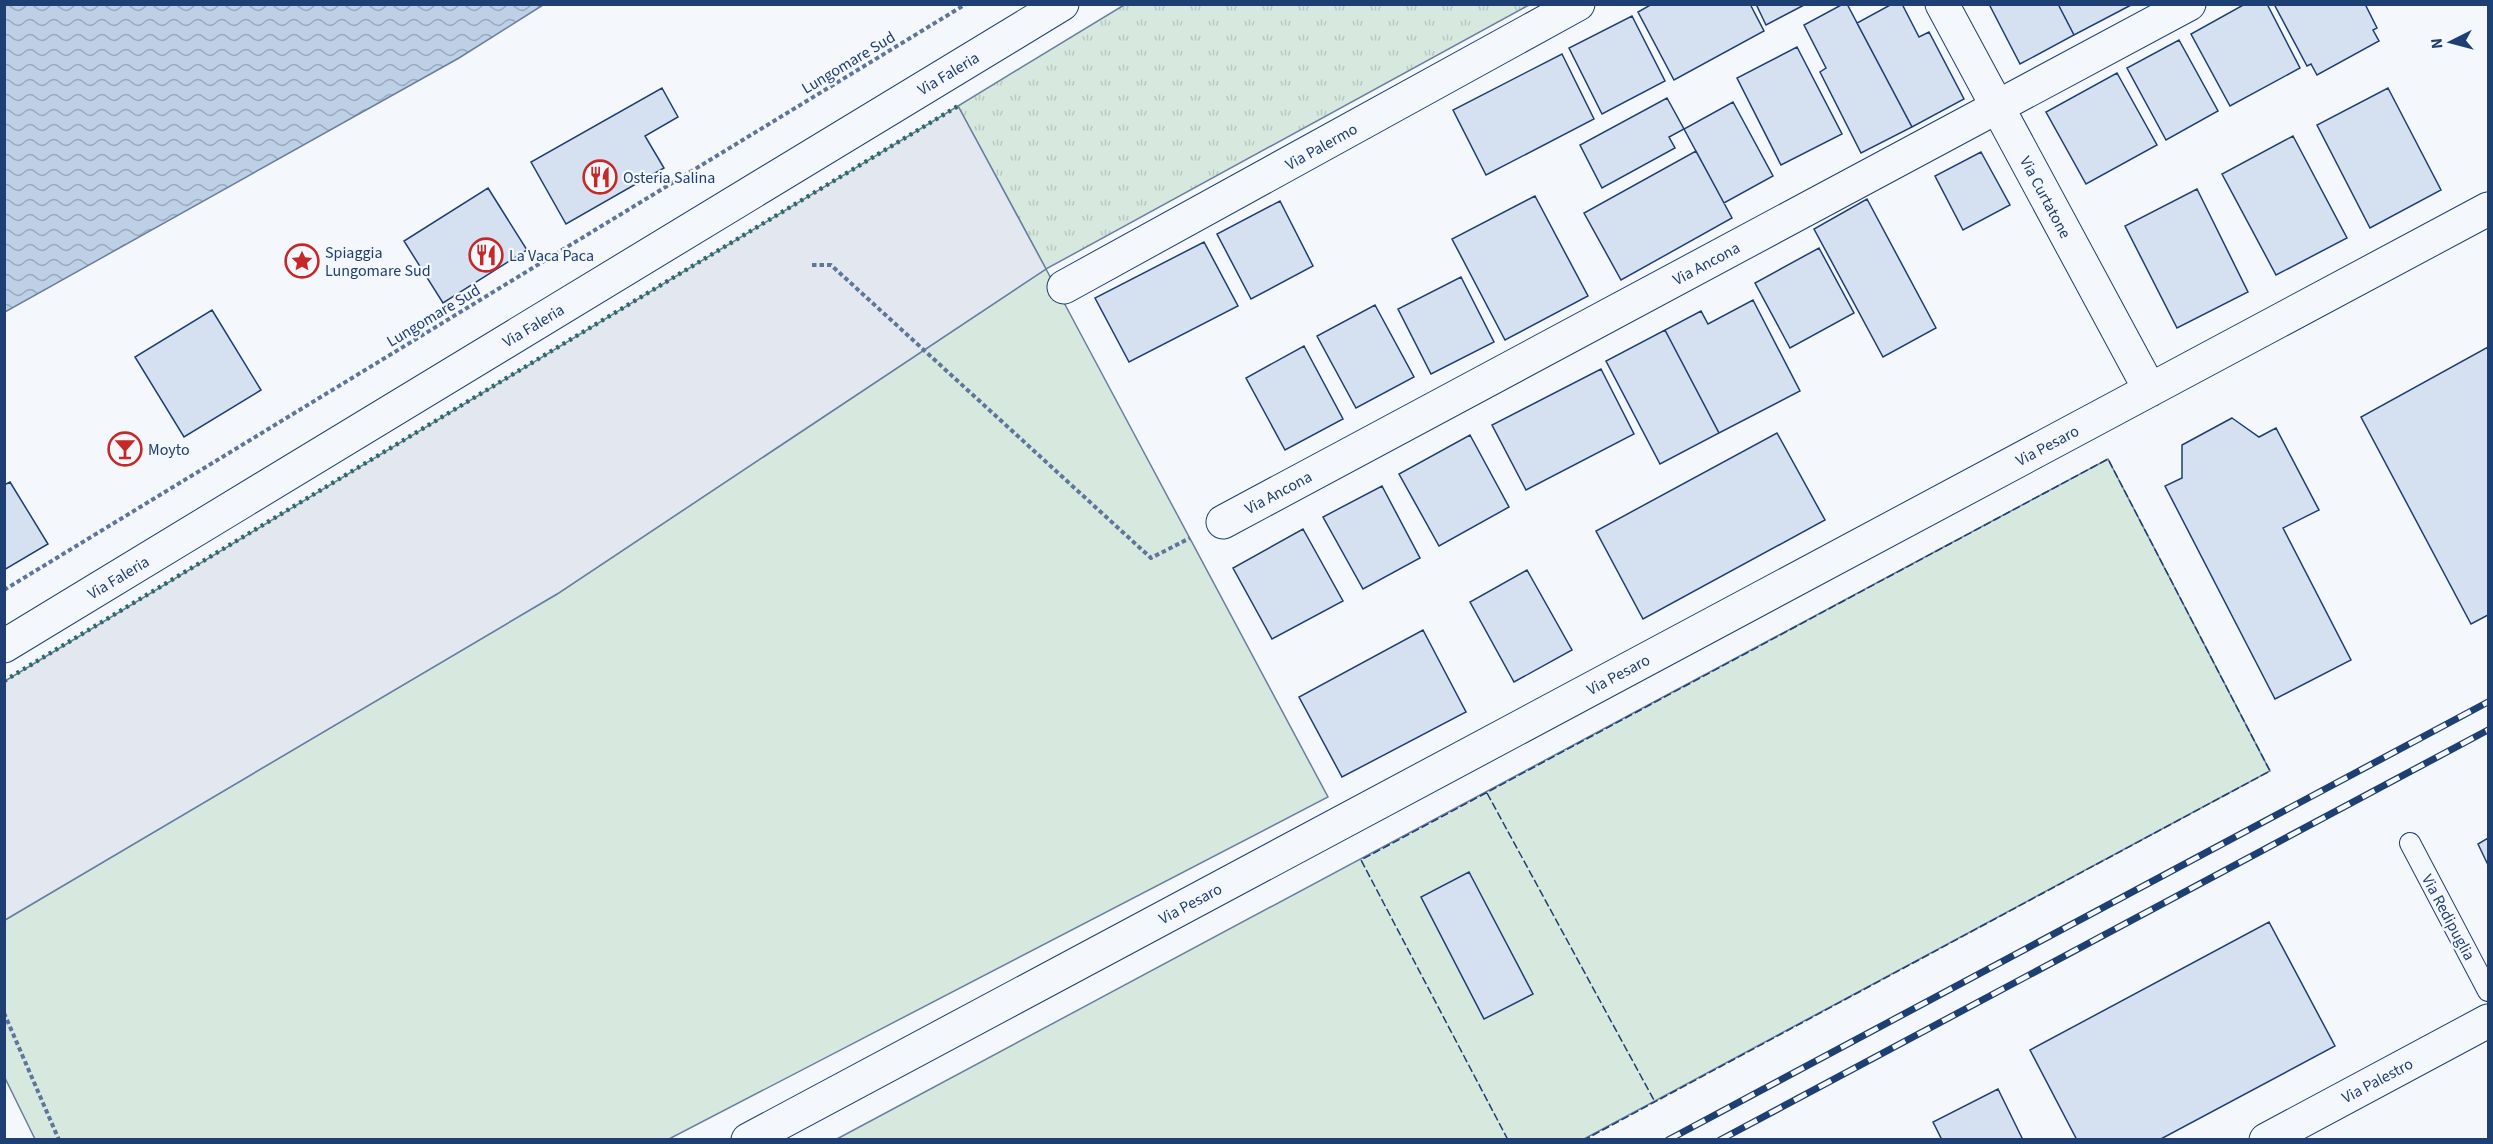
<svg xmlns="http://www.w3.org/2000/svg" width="2493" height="1144" font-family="'Source Sans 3',sans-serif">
<defs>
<pattern id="park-tufts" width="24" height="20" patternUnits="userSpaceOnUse" patternTransform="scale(1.5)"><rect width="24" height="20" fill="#d7e8df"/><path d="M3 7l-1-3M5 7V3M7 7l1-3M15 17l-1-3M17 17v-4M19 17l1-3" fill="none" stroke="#b8c8c3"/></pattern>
<pattern id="water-waves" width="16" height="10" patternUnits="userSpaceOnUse" patternTransform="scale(1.5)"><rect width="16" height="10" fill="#bed0e5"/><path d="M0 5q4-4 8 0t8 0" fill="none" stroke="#9aaabe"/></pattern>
</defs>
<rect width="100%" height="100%" fill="#f4f7fb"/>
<!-- green -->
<path fill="#d7e8df" stroke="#687fa3" stroke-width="1.5" d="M1046,269L1328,797L669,1139H35L5,1078V920L557,594Z
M2108,459L2270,771L1584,1139L835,1140Z"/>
<!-- park -->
<path fill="url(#park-tufts)" stroke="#687fa3" stroke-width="1.5" d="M1124,5H1529L1046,269L958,106Z"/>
<!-- parking -->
<path fill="#e3e8f0" stroke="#687fa3" stroke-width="1.5" d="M958,106L1046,269L557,594L5,920V681Z"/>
<!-- water -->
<path fill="url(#water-waves)" stroke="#687fa3" stroke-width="1.5" d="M5,4H543V5L459,58L5,312Z"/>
<!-- building -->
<path fill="#d5e0f0" stroke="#1d3f73" stroke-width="1.5" d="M1652,4H1750L1764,31L1674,80L1638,12Z
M1756,4H1806L1766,25Z
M1843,4H1847L1912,127L1861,153L1820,72L1826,68L1804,25Z
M1892,4H1902L1919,37L1929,32L1964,99L1912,127L1857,23Z
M1989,4H2058L2074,35L2020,64Z
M2058,4H2133L2074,35Z
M2245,4H2267L2300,68L2230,106L2191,34Z
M2274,4H2365L2377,28L2373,30L2379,41L2317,75L2311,64L2307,66Z
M1632,16L1665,81L1602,114L1569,48Z
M2179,40L2218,111L2166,140L2127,68Z
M1797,47L1842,134L1781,165L1737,78Z
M1562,54L1594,119L1486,175L1453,110Z
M2117,73L2157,145L2086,184L2046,112Z
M662,88L678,117L645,136L664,168L566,224L531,162Z
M2388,88L2441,190L2370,228L2317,125Z
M1667,98L1684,129L1669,137L1675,148L1602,188L1580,145Z
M1733,102L1773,176L1724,203L1684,129Z
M2293,136L2347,238L2276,275L2222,174Z
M1696,151L1732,218L1621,280L1584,213Z
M1981,152L2010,205L1963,230L1935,176Z
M488,188L527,250L443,303L404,241Z
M2197,189L2248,292L2177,328L2125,226Z
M1535,196L1588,296L1505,340L1452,239Z
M1867,199L1936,328L1883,357L1814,229Z
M1280,201L1313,266L1251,299L1217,234Z
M1204,242L1238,306L1129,362L1095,298Z
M1819,248L1854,313L1790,348L1755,283Z
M1461,277L1494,342L1431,374L1398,309Z
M1753,300L1800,391L1719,433L1665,330L1701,311L1708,324Z
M1375,305L1414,377L1356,408L1317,336Z
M212,310L261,390L184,437L135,357Z
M1665,330L1719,433L1660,464L1606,361Z
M1304,346L1343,419L1285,450L1246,378Z
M2488,347V615L2471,624L2361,417Z
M1601,369L1634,434L1526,490L1492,425Z
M2232,418L2259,437L2276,428L2319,510L2283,528L2351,660L2275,699L2165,486L2182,478V445Z
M1777,433L1825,520L1643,619L1596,531Z
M1470,435L1509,507L1439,546L1399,474Z
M10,482L48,544L4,570V485Z
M1382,486L1420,558L1363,589L1323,517Z
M1303,529L1343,601L1272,639L1233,568Z
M1527,570L1572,650L1514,682L1470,602Z
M1423,630L1466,712L1342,777L1299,697Z
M2488,838V865L2478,844Z
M1469,872L1533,994L1484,1019L1421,897Z
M2269,922L2335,1046L2159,1140H2077L2030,1050Z
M1998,1089L2023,1140H1942L1933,1122Z"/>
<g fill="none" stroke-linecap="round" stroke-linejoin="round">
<defs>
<path id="lane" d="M2410,843L2488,991"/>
<path id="street" d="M1064,287L1578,4
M1223,522L2189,4
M2266,1140L2488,1021"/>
<path id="secondary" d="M1942,4L2150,390
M4,646L1062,4
M748,1140L2488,209"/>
</defs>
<!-- lane casing -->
<use href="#lane" stroke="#1d3f73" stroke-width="22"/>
<!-- street casing -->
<use href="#street" stroke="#1d3f73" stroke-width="35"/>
<!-- secondary casing -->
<use href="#secondary" stroke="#1d3f73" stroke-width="35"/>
<!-- path -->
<path stroke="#5e769c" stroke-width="4" stroke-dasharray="4.5 3" stroke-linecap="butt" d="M812,265H831L1151,558L1190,538
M4,590L966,4
M4,1013L59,1140"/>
<!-- lane -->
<use href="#lane" stroke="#f4f7fb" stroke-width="20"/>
<!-- street -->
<use href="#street" stroke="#f4f7fb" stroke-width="33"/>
<!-- secondary -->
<use href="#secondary" stroke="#f4f7fb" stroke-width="33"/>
<defs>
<path id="rail" d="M1668,1140L2488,702
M1720,1140L2488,730"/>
</defs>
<!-- rail casing -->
<use href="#rail" stroke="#1d3f73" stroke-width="7"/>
<!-- rail -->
<use href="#rail" stroke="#f4f7fb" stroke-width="4.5" stroke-dasharray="14" stroke-linecap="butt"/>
<!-- hedge -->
<path stroke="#2c6c60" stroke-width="4.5" stroke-dasharray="3 4.5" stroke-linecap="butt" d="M4,681L958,106"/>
<!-- fence -->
<path stroke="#1d3f73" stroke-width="1.5" stroke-dasharray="8 3" stroke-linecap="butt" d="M1487,793L1655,1102
M1508,1140L1361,860L2108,459L2270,771L1584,1140"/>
</g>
<!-- icons -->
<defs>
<symbol id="restaurant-ring" viewBox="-11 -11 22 22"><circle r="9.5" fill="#f4f7fb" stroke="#c62828" stroke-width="1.5"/><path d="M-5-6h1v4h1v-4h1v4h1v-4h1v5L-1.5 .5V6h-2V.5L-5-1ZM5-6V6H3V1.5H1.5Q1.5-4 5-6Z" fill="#c62828"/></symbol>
<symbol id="sight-ring" viewBox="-11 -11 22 22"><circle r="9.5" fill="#f4f7fb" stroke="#c62828" stroke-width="1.5"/><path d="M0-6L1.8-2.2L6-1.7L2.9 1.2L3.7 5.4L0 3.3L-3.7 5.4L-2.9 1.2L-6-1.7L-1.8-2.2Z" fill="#c62828"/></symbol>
<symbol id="bar-ring" viewBox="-11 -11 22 22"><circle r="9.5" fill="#f4f7fb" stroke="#c62828" stroke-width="1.5"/><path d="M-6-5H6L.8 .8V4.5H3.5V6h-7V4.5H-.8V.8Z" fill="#c62828"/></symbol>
</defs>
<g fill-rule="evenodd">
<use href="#restaurant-ring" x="581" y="158" width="38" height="38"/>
<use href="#restaurant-ring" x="467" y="236" width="38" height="38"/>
<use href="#sight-ring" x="283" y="242" width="38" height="38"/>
<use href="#bar-ring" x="106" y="430" width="38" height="38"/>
</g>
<g text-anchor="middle" stroke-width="4.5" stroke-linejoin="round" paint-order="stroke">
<!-- street labels -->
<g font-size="16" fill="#1d3f73" stroke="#f4f7fb">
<text transform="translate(848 62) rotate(-31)" y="6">Lungomare Sud</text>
<text transform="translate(948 73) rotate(-31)" y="6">Via Faleria</text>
<text transform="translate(1321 146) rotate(-29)" y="6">Via Palermo</text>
<text transform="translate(2046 197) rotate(62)" y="6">Via Curtatone</text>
<text transform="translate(1706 263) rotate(-28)" y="6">Via Ancona</text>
<text transform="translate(433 315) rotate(-31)" y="6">Lungomare Sud</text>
<text transform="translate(533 325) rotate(-31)" y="6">Via Faleria</text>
<text transform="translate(2047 445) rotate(-28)" y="6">Via Pesaro</text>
<text transform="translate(1278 492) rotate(-28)" y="6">Via Ancona</text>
<text transform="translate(118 577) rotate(-31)" y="6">Via Faleria</text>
<text transform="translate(1618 674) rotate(-28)" y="6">Via Pesaro</text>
<text transform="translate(1190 903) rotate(-28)" y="6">Via Pesaro</text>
<text transform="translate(2449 917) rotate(62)" y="6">Via Redipuglia</text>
<text transform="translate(2377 1080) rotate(-28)" y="6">Via Palestro</text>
</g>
<!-- poi labels -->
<g font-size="16" fill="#1d3f73" stroke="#f4f7fb" text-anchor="start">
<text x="623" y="183">Osteria Salina</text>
<text x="325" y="258">Spiaggia<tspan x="325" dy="18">Lungomare Sud</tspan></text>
<text x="509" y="261">La Vaca Paca</text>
<text x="148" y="455">Moyto</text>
</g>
</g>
<!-- border -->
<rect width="2493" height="1144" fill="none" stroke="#1d3f73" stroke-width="12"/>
<!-- north arrow -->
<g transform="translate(2451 42) rotate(264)" stroke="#f4f7fb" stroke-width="4.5" paint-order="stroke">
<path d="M0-4.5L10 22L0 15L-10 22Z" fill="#1d3f73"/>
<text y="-9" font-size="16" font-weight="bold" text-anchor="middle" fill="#1d3f73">N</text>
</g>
</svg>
